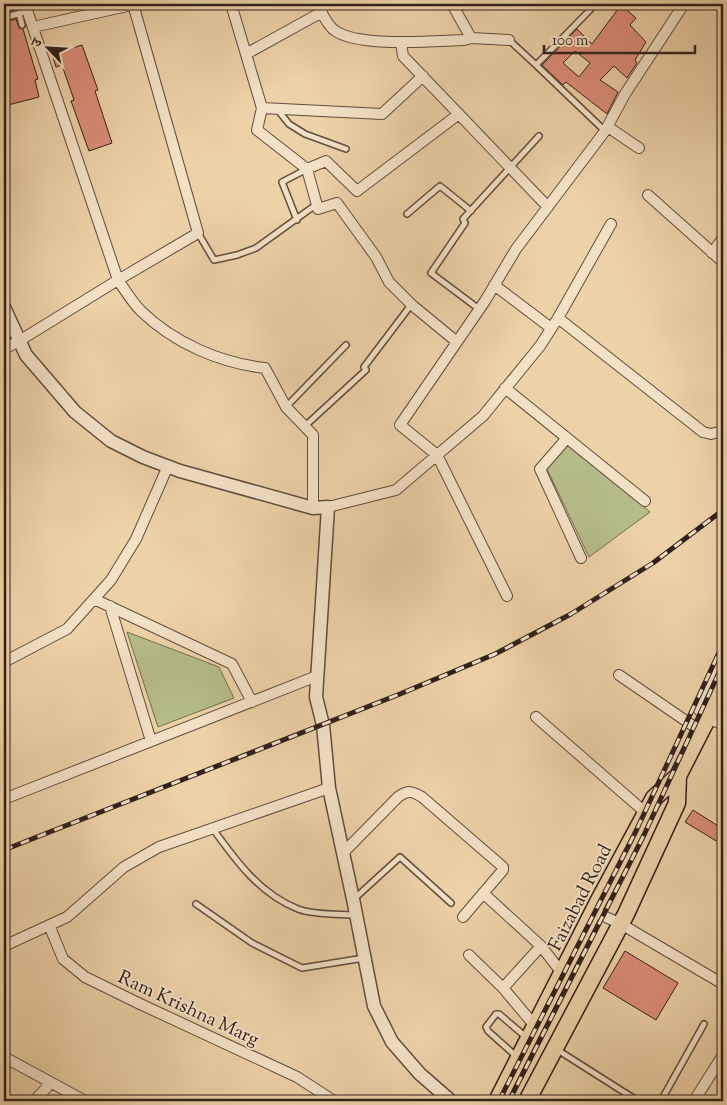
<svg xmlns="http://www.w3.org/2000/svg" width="727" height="1105" font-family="'Sorts Mill Goudy','Noto Serif Devanagari',serif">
<rect width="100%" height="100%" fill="#edd1a7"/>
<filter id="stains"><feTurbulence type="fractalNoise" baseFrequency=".004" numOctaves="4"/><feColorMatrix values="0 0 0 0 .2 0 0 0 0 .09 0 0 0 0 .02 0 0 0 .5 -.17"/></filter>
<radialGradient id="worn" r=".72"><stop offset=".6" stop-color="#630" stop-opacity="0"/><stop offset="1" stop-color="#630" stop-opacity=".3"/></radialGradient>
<!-- green -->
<path fill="#b5bc89" stroke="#736e52" d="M569,443L650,512L589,557L547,469Z
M127,632L219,667L234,698L158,727Z"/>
<!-- building -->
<path fill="#dd8d79" stroke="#31211b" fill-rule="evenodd" d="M4,4H15L16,9L4,14Z
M621,5L636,18L630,25L646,42L635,60L637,63L627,78L614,66L600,80L618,92L607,114L566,82L563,85L542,65L577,29L592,44ZM575,51L590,63L579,77L563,63Z
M16,19L19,28L23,29L33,63L38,79L35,80L39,97L8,105L4,92V22Z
M82,45L98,90L95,91L112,143L89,151L71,101L74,100L62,65L56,67L52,54Z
M693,810L723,829V833L718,842L685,822Z
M625,951L678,983L656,1020L603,988Z"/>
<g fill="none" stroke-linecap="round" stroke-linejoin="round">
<defs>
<path id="service" d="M19,13L22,25
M4,18L27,11
M509,40L536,65L590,10L586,4
M536,65L605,131
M277,109L289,124L305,134L346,149
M407,214L440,186L471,211
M297,220L282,182L307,169
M198,233L214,260L237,255L256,248L317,204
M479,309L431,273L465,223L463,219L539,136
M286,407L346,345
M305,426L366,370L364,367L411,305
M213,829C236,861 260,894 298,909C313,915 339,914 355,915
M354,899L400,857L451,903
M196,904L252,943L302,968L364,958
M556,1049L638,1101
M517,1057L488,1031L486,1027L496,1014H499L526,1037
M656,1101L662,1099L704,1024"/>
<path id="minor" d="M25,4L118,280C125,290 132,302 141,311C174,343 220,363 265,368L286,407L313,435V508
M231,4L262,108L257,130L307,169L318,209L337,203L376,257L389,282L412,305L457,342
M317,4C321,11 327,25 334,30C358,48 433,41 464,40L471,38L509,40
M452,4L471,38
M33,27L136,4
M401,42L403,56L548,207
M246,54L322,12
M262,108L382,114L423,76
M608,127L639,148
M307,169L326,161L357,191L459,114
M648,195L723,262
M712,253L723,238
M494,285L551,328
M558,318L703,432L711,434L723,431
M4,349L19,341L118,280L198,233L133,4
M505,388L645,501
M567,438L540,469L581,558
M328,507L396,490L483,416L540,346L558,318L611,224
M507,596L437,455L400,425L485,301L516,249L605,131L625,94L684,4
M94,599L232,664L252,702
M110,606L151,741
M723,659L699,710L708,719L723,724
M4,662L67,629L111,580L136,539L168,466
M619,675L702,732
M536,717L646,813
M4,799L317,676
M343,853L398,797C408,790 412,791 422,797L503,867V870L463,917
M483,893L541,946L562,973
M593,911L621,924L723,984
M49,925L63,959L85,977L138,1003L297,1077L334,1101
M4,946L67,917L124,867L159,847L329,788
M469,955L503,988L535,1026
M503,988L541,946
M4,1057L85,1101
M34,1101L51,1083
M694,1101L723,1055"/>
<path id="tertiary" d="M4,307L26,355L75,412L111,441L143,457L180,471L313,508L328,507L316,697L323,725L329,788L353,899L374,1006L392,1042L420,1074L451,1101"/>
<path id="primary" d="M497,1101L598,902L654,798L678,776L723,688
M527,1101L626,914L677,803L678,776"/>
</defs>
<!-- service casing -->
<use href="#service" stroke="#604d3e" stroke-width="8"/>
<!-- minor casing -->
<use href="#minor" stroke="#604d3e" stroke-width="12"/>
<!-- tertiary casing -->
<use href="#tertiary" stroke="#604d3e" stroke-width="15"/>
<!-- primary casing -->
<use href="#primary" stroke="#31211b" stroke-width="19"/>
<!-- service -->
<use href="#service" stroke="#f3e1c6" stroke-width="5"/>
<!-- minor -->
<use href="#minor" stroke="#f3e1c6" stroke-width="10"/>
<!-- tertiary -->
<use href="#tertiary" stroke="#f3e1c6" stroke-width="12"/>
<!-- primary -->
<use href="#primary" stroke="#edd1a7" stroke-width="16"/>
<defs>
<path id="rail" d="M4,850L400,694L495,654L571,614L653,563L723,510
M499,1101L636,831L723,644
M509,1101L644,835L723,664"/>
</defs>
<!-- rail casing -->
<use href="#rail" stroke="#31211b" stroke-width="5"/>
<!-- rail -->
<use href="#rail" stroke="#f3e1c6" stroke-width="3" stroke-dasharray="9" stroke-linecap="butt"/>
</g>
<g text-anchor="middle" stroke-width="4" stroke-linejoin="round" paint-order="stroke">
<!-- street labels -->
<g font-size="19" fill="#31211b" stroke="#f3e1c6">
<text transform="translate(579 897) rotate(-63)" y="7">Faizabad Road</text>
<text transform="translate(189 1007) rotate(25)" y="7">Ram Krishna Marg</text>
</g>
</g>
<!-- margin -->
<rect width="727" height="1105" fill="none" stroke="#edd1a7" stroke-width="20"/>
<rect x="5" y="5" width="717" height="1095" fill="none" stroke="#31211b" stroke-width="2.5"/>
<rect x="10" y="10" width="707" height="1085" fill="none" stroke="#31211b"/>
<!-- north arrow -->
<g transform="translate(48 48) rotate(295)" stroke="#f3e1c6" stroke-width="4" paint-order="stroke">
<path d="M0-4L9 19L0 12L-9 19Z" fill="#31211b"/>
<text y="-8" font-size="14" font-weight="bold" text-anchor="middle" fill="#31211b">उ</text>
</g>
<!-- scale -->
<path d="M544 45v8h151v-8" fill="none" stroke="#31211b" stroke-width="2.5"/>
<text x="552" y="45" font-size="15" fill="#31211b" stroke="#f3e1c6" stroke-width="4" paint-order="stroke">100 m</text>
<rect width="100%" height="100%" filter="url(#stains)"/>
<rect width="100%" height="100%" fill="url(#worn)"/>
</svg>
